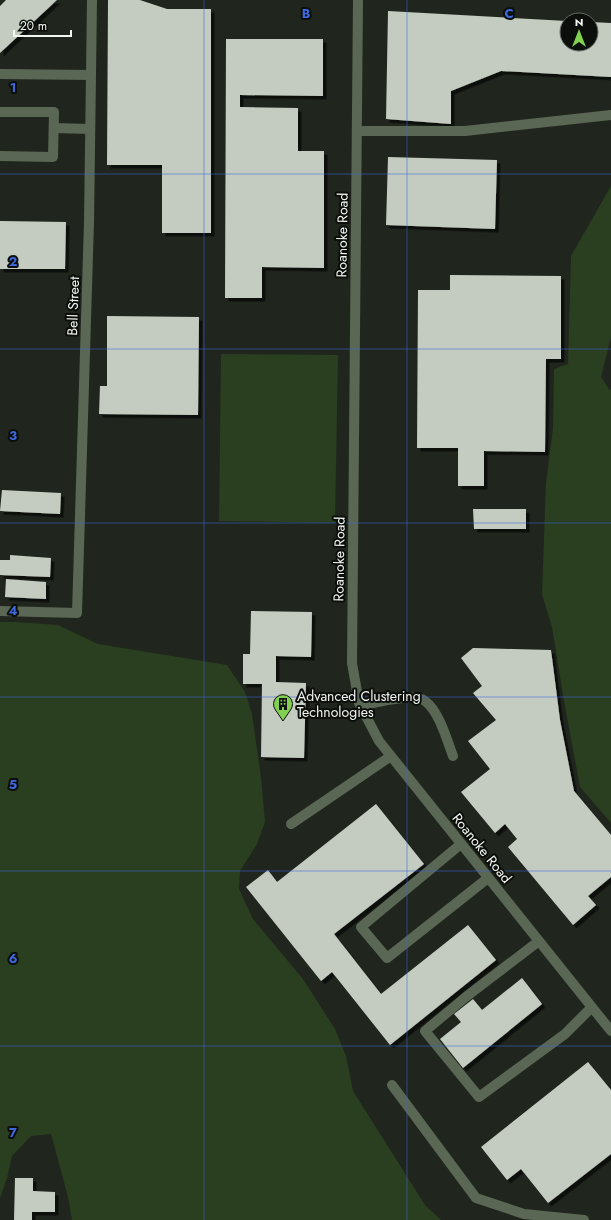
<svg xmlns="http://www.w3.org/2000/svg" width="611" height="1220" font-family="Jost,sans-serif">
<defs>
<filter id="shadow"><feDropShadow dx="3.5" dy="3.5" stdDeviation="0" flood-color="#0009"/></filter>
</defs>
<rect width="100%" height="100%" fill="#20261d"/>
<!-- green -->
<path fill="#2a3e20" d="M611,186V337L601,377L609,389L611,390V823L580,787L564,701L552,627L542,594L546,483L553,428L554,369L568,364L571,256Z
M221,354L338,355L335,523L219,521Z
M0,622H16L58,625L98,644L227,665L245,692L252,714L261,777L265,822L257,844L240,871L239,889L253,919L303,979L335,1029L346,1056L353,1091L425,1205L441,1220H72L68,1197L51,1134L31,1136L12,1156L7,1178L0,1198Z"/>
<!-- building -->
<path fill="#c4ccc1" filter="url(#shadow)" d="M6,0H57L0,53V6Z
M108,0H140L167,9H211V233H162V165H107Z
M388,11L567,21V44H591V22L611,23V77L501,71L451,91V124L386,119Z
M226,39H323V96L240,95V107L298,108V151H324V268L262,267V298H225Z
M388,157L497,160L495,229L386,225Z
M0,221L66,222L65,269H0Z
M450,275L561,276V359H546L545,452L484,451V486H458V448H417L418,290H450Z
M107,316L199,317L198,415L99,414L100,386H107Z
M2,490L61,493L60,514L0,511Z
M473,509H526V529H474Z
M10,555L51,558L50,577L0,575V560H10Z
M6,579L46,582V599L5,597Z
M251,611L312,612L311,657L276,656V682L306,683L304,758L261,757L262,684H243V654H250Z
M473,648L551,650L560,720L574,791L611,835V877L588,896L596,905L573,925L508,847L517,839L505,824L495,833L461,792L490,769L468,741L496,720L473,693L482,686L461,658Z
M376,804L424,864L334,934L381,994L468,925L496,960L390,1045L332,972L321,981L246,887L268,870L277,882Z
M522,978L542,1004L463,1068L440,1039L461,1022L454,1014L473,999L482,1010Z
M588,1062L611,1090V1154L548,1203L521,1169L507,1180L481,1147Z
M15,1178H33V1191L55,1192V1212H32V1220H14Z"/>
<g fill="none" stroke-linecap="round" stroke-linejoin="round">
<!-- minor -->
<path stroke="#5a6754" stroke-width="10" d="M358,0L352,663L359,703L379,741L611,1031
M0,74L91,75
M0,112H54L53,157L0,156
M54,128L90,129
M357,131H465L611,115
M0,611L77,613L89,222L92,0
M361,706C375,703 414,692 425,701C439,711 447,740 453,756
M291,824L391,756
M461,844L361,927L387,958L488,878
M539,941L467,996L425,1031L479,1097L565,1034L592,1007
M392,1085L476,1198L524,1214L584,1220"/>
</g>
<!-- grid -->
<path fill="none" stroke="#3d67dc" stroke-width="1" stroke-opacity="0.55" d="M204,0V1220M407,0V1220M0,174H611M0,349H611M0,523H611M0,697H611M0,871H611M0,1046H611"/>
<!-- icons -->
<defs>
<symbol id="building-pin" viewBox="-11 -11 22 30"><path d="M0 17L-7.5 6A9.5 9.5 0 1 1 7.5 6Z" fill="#80d051" stroke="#0b0e0a"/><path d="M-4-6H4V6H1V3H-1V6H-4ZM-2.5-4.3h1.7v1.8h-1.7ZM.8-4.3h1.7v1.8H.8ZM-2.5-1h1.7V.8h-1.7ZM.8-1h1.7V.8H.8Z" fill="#111"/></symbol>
</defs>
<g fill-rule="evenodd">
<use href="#building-pin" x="272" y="693" width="22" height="30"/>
</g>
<g text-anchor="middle" stroke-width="4" stroke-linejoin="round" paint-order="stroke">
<!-- street labels -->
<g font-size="14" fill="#f2f6f0" stroke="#0b0e0a">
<text transform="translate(342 235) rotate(-89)" y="5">Roanoke Road</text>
<text transform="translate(73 306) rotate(-88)" y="5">Bell Street</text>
<text transform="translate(339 559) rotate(-89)" y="5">Roanoke Road</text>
<text transform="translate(482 848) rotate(51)" y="5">Roanoke Road</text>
</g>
<!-- poi labels -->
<g font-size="14" fill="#f2f6f0" stroke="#0b0e0a" text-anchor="start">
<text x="297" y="701">Advanced Clustering<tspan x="297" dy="16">Technologies</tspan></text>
</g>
</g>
<g font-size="13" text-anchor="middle" font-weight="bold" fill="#3d67dc" stroke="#0b0e0a" stroke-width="4" stroke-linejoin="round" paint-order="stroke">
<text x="306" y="18">B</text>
<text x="509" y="18">C</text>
<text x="13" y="92">1</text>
<text x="13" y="266">2</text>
<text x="13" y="440">3</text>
<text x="13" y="615">4</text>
<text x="13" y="789">5</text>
<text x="13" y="963">6</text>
<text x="13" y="1137">7</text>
</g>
<!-- north arrow -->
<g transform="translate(579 32)"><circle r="19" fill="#0b0e0a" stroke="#676b66"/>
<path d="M0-3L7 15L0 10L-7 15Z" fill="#80d051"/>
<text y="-6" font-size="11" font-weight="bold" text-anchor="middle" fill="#f2f6f0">N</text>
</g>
<!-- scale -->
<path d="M14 30v6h57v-6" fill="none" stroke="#f2f6f0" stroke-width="2"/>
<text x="20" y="30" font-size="12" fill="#f2f6f0" stroke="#0b0e0a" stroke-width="3" paint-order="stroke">20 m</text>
</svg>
